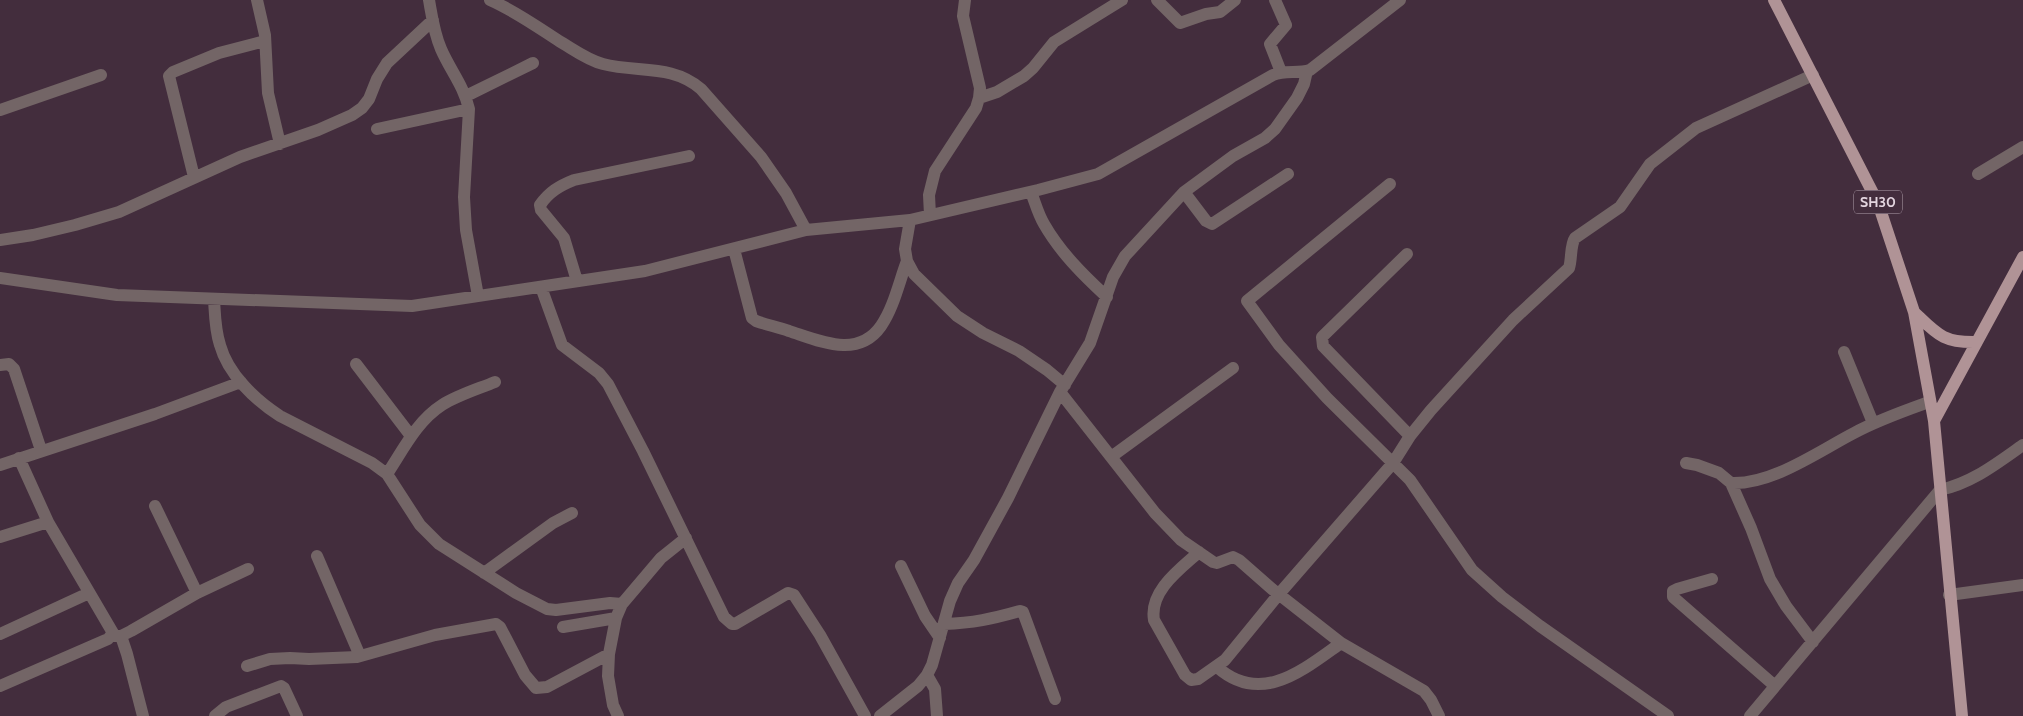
<svg xmlns="http://www.w3.org/2000/svg" width="2023" height="716" font-family="Cabin,sans-serif">
<rect width="100%" height="100%" fill="#432d3d"/>
<g fill="none" stroke-linecap="round" stroke-linejoin="round">
<!-- minor -->
<path stroke="#736566" stroke-width="12" d="M257,0L265,35L268,93L280,144
M429,0C432,17 434,33 441,49C450,70 464,86 469,109L464,197L466,230L478,296
M490,0C515,11 536,26 559,41C573,49 587,60 603,64C638,73 672,64 701,89L761,157L786,193L806,230
M1157,0L1180,23L1206,14L1220,12L1235,0
M1275,0L1286,25L1270,44L1281,72
M466,96L533,63
M979,98L997,92L1024,76L1033,68L1054,42L1122,0
M0,110L101,75
M377,129L469,109
M1978,174L2023,147
M194,177L169,76L173,72L219,53L265,41
M1390,184L1247,301L1279,345L1327,398L1410,480L1472,570L1502,597L1540,626L1668,716
M1031,192C1035,202 1038,214 1044,224C1060,252 1083,275 1107,297
M1184,192L1206,221L1212,224L1288,174
M930,215L929,195L935,171L976,108L979,98L980,88L963,16L965,0
M910,220L905,249L907,261L914,274L957,316L983,333L1019,351L1047,370L1065,385
M0,240L33,235L75,225L119,212L240,157L318,130L352,115L362,108L369,99L377,79L387,63L433,20
M734,249L752,318L756,321C767,325 778,327 789,331C820,341 858,359 881,326C894,307 899,282 907,261
M1407,254L1322,337L1323,346L1410,436
M0,278L117,295L412,306L645,271L806,230L910,220L1038,190L1098,174L1273,75C1285,70 1298,74 1310,70L1400,0
M577,281L564,238L541,210L540,205C549,192 559,186 574,180L689,156
M541,287L562,345L599,373L608,384L643,451L724,617L732,624H735L788,593L794,595L820,635L865,716
M214,299C215,315 215,330 220,345C228,374 255,400 280,416L372,463L387,474L420,525L439,544L516,593L547,609L556,610L610,603L622,604
M1844,352L1873,423
M356,364L411,436
M0,365L9,364L14,369L41,450
M1060,392L1155,513L1181,540L1213,562L1217,563L1233,557L1239,560L1272,589L1341,643L1424,691L1431,700L1439,716
M1111,457L1233,368
M1686,463L1697,465L1719,473L1731,483L1751,528L1770,579L1786,606L1813,642
M0,465L155,414L241,382
M387,474C403,450 417,421 442,405C458,395 478,389 495,382
M1731,483C1772,485 1819,451 1854,433C1878,420 1904,411 1929,402
M155,506L197,593
M0,537L48,522
M1199,552C1180,569 1149,591 1154,620L1185,675L1191,680L1198,679L1225,660L1279,594L1393,463L1410,436L1431,410L1513,320L1569,268C1572,259 1570,245 1575,238L1620,207L1650,164L1696,128L1813,75
M317,556L360,656
M901,566L925,616L940,638
M484,573L553,523L572,513
M1712,579L1677,589L1673,591V597L1775,686
M1949,595L2023,585
M944,624C973,623 992,619 1020,611L1023,612L1055,699
M563,627L616,618
M0,634L89,593
M112,636H121L131,631L197,593L248,569
M121,636L127,654L143,716
M247,666L270,659L290,658L309,659L357,657L435,635L496,624L500,627L525,675L536,688L547,687L609,654
M1217,667C1261,706 1303,670 1341,643
M927,675L935,689L937,716
M0,686L108,639L113,633L48,522L19,458
M215,716L226,707L281,686L284,688L297,716
M618,716L613,705L608,676L609,654L616,618L622,604L661,558L686,538
M880,716L918,686L927,675L932,665L950,601L958,583L974,560L1008,498L1060,392L1090,343L1113,277L1125,256L1184,192L1233,156L1265,138L1275,129L1297,98L1304,84L1307,71
M1750,716L1940,490C1972,483 1996,464 2023,445"/>
<!-- major -->
<path stroke="#b09396" stroke-width="12" d="M1774,0L1878,203L1914,312L1934,421
M1914,312C1937,334 1943,343 1977,342
M1962,716L1934,421L2023,257"/>
</g>
<g text-anchor="middle" stroke-width="4" stroke-linejoin="round" paint-order="stroke">
<!-- shield labels -->
<rect fill="#432d3d" stroke="#b3a3ae" stroke-width="1" x="1854" y="190.5" width="48" height="23" rx="4"/>
<g font-size="14" font-weight="bold" fill="#e3d5df">
<text x="1878" y="207">SH30</text>
</g>
</g>
</svg>
